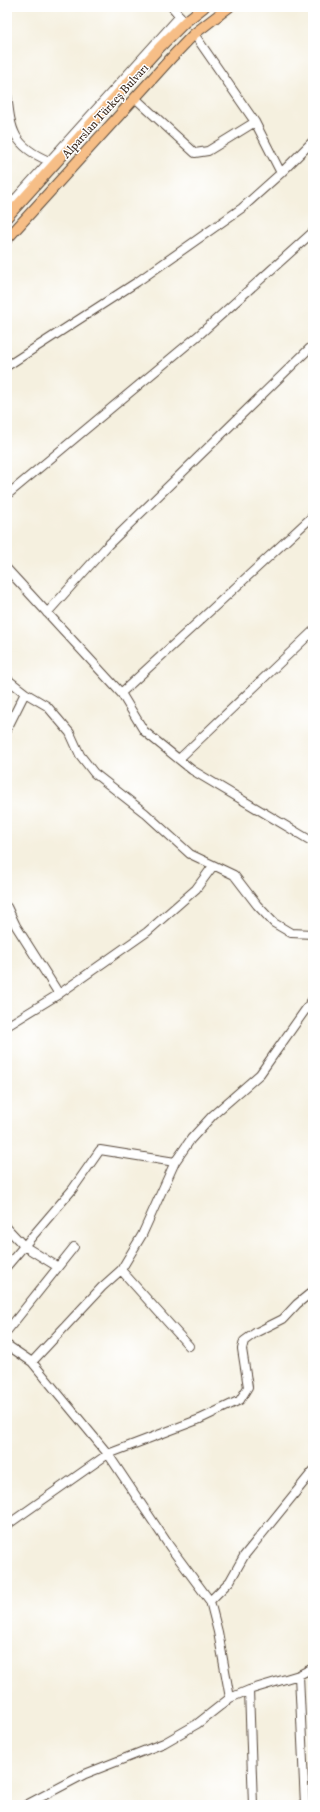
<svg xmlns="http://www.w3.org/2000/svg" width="320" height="1812" font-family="'IM FELL English',serif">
<rect width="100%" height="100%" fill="#fff"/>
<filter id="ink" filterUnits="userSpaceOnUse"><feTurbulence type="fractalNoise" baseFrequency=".025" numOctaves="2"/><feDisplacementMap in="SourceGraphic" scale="8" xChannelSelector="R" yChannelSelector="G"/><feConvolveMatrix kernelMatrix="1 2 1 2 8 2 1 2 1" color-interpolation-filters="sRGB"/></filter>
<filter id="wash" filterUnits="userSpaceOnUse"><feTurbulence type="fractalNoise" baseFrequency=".012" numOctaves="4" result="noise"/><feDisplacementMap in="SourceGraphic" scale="16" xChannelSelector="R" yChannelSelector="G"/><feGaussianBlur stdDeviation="0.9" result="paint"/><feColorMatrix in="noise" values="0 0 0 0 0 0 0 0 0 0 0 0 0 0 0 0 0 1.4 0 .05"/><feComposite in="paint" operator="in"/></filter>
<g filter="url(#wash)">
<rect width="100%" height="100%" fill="#f5f0df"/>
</g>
<g filter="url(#ink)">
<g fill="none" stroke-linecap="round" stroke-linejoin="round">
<defs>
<path id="minor" d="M172,7L183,20
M194,34L255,122L281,173
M7,94C11,131 13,146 49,161
M135,98L195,153L208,151L255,122
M7,208L180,16
M7,366L137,282L242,208L281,173L313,141
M7,495L200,334L313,232
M7,569L121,693L144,731L192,770L313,842
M47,613L108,545L313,345
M7,679L25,693L47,706L70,733L80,755L94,773L145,813L190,854L234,875L257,905L274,923L291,933L313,934
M121,693L313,516
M7,729L25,693
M179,759L313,631
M7,907L16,926L59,994
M7,1026L59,994L147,932L196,889L213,866
M7,1228L24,1246L58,1267
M7,1266L72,1190L100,1150L175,1162
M121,1270L189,1346
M7,1331L74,1247
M7,1345L32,1362L108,1454L170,1547L210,1601L218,1632L230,1698
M32,1362L102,1287L121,1270L142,1235L175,1162L191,1139L213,1115L260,1074L313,999
M7,1525L108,1454L200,1419L240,1400L248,1387L242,1349L244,1341L255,1333L283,1319L297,1304L313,1291
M210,1601L230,1581L244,1556L313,1471
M299,1675L305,1805
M249,1690L253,1805
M26,1805L85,1774L164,1743L197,1724L230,1698L249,1690L299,1675L313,1668"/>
<path id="major" d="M7,217L160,47L185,22L204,7
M7,239L173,56L194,34L229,7"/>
</defs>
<!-- minor casing -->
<use href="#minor" stroke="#57483b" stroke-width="10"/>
<!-- major casing -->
<use href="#major" stroke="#57483b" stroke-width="12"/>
<!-- minor -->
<use href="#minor" stroke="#fff" stroke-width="8"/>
<!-- major -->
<use href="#major" stroke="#f6be87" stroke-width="10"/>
</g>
</g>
<g text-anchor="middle" stroke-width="3" stroke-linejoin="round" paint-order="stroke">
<!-- street labels -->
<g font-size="12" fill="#3b2a1e" stroke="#fff">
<text transform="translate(105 111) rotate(-48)" y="4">Alparslan Türkeş Bulvarı</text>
</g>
</g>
<!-- margin -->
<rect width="320" height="1812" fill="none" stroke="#fff" stroke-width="24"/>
</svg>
